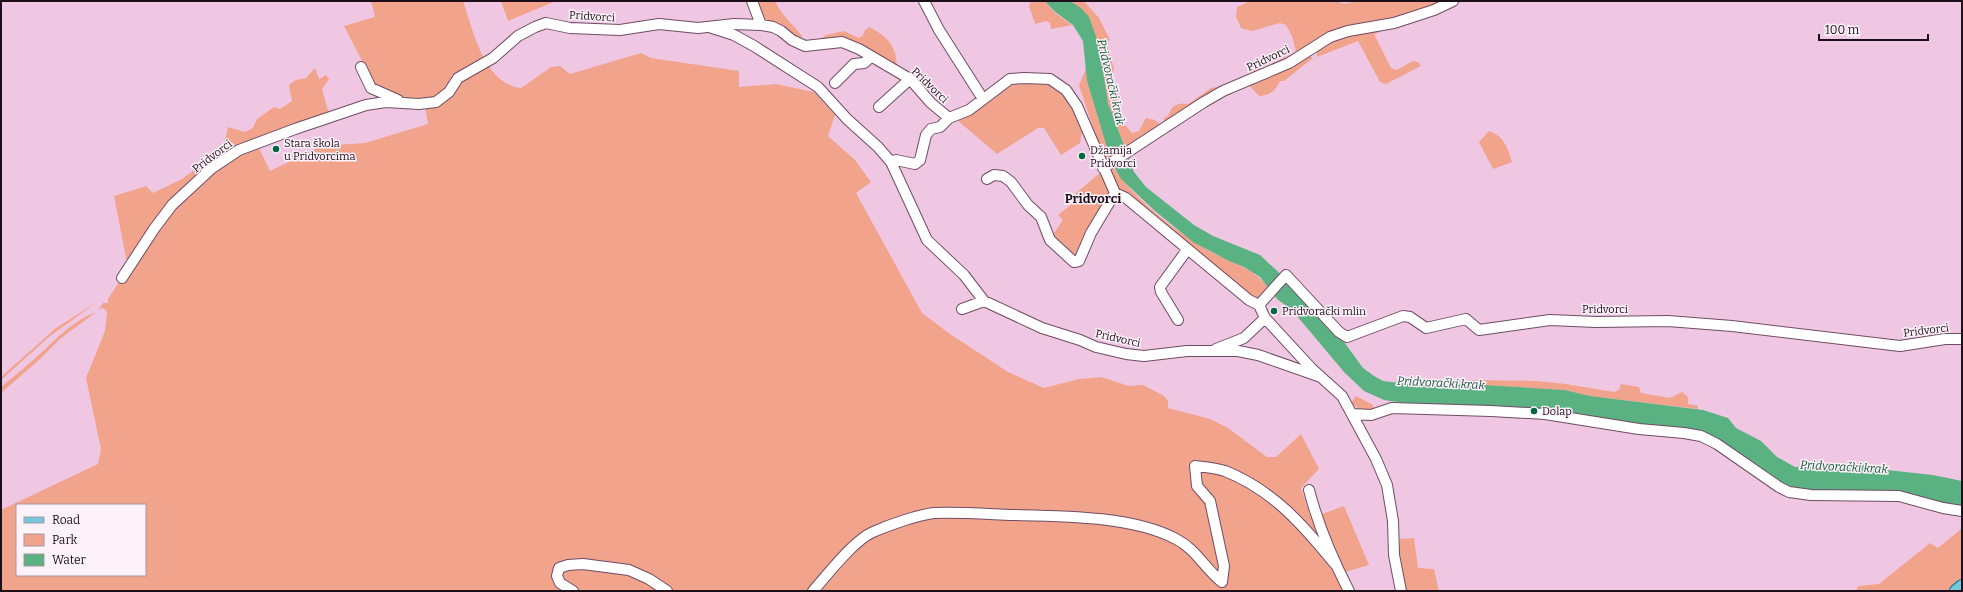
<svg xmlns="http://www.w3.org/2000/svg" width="1963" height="592" font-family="Bitter,serif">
<rect width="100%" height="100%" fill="#f0c7e3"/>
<!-- green -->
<path fill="#f1a38b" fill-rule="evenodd" d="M371,1H463C473,30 484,84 521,88L551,67L560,66L570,74L641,53L651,58L739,71V87L776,84L814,92L835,115L828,136L855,160L871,182L856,193L922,313L950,334L1008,372L1044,388L1079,379L1101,377L1129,386L1143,385L1164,396L1168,401V408L1210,419L1228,428L1267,457H1276L1301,434L1319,469L1301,488L1311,518L1344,506L1369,565L1342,573L1350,591H1V510L98,464L101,449L86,378L105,331L107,312L103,308L99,309L103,303H108V299L128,268L114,196L146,186L153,193L182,179L219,152L225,140L228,127L245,132L253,128L257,119L274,107L280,109L292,101L289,85L296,80L306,78L315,68L319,79L326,75L329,79L322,89L329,114L265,134L245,144L256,142L270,171L321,146L365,143L428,124L424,101L406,99L376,88L344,26L375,17ZM17,505H145V575H17Z
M501,1H556L508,21Z
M756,1H775C781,15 793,24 802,36L801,42L764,23Z
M1031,1H1045L1054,12L1072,25L1051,29L1050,23L1046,21L1035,24L1029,6Z
M1070,1H1084L1099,18L1110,40L1106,43L1114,69L1112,78L1120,119L1132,133L1139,131L1146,118L1155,120L1162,126L1126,151L1108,103L1099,45L1081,8Z
M1250,1H1337C1343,5 1348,4 1355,1H1444L1409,15L1370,24L1298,55L1164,124V118L1169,115C1171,105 1179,102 1188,104L1211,88L1223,86L1252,72L1257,68H1263L1296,52L1292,36L1286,25L1280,23L1252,31L1241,28L1236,17L1237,7Z
M869,27C886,35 899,48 896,68L859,45L816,42L826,35L844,31L859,38L863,35L865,30Z
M1364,31L1380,32L1374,34L1391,68L1397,70L1413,61L1418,62L1421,66L1386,84L1380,82L1358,41L1317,57V51L1325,41Z
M1306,55L1313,58L1284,81H1280C1275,91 1271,95 1259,96L1248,84Z
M1086,69L1087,81L1111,161L1104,162L1079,85Z
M1010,81H1048L1071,101L1084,132L1081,136L1080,143L1061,155L1044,128H1038L997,154L957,120Z
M1489,131C1504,136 1508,148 1512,162L1493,169L1479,142Z
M1113,166C1131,197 1180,235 1211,252C1235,265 1251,266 1270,289L1255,302L1117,186L1110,175Z
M1101,172L1110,190L1111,198L1075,258L1070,256L1054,237V233L1063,220L1058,215L1073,203L1075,194Z
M97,302L50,336L1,380V377L56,328Z
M96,312L60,339L40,359L1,393V387C14,376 28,365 41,353C58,337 74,320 96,312Z
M1467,380L1536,381L1566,384L1614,392L1619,390L1621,384L1639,387L1641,393L1670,398L1682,392L1688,397V404L1698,406V409L1590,396L1565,390L1468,384Z
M1356,396L1373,405L1374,410L1366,414L1351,403Z
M1962,525V581L1946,591H1856L1858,586L1879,584L1930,543L1938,548L1961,529Z
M1414,538L1418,568L1434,569L1439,591H1406L1399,549L1400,539Z"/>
<!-- water -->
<path fill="#5ab182" d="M1045,1H1070L1081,8L1089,17L1099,45L1108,103L1134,172L1146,187L1194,225L1213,236L1260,255L1290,283L1339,335L1363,368L1374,376L1383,381L1424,386L1468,384L1565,390L1590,396L1703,410L1728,418L1736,428L1761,441L1777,457L1795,467L1862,465L1878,469L1933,475L1962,481V508L1785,488L1711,437L1505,407L1404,403L1384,400L1364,391L1344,372L1292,310L1277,299L1260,277L1244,267L1229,261L1193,242L1155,211L1121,179L1111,161L1087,81L1083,41L1073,25L1054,11Z"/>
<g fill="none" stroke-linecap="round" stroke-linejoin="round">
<defs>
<path id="minor" d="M752,1L761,25
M924,1L939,30L983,99
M709,27L734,35L754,46L818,87L847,119L878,147L891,162L927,240L964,275L984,301
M361,67L371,88L398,100
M835,83L854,64L864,63L871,57
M879,107L910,79
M891,162L896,160L915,164L920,160L926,135L931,129L940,127L949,118
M1103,168L1204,102L1223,91L1289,63L1330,37L1348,31L1394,23L1434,10L1453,1
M987,179L994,175L1003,176L1011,182L1028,205L1041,217L1050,240L1074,262L1079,261L1091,233L1115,193
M122,278L154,229L172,205L212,168L239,150L295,129L366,105L386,102L419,104L436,102L449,92L458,78L493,58L518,36L535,27L546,23L570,28L620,30L659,24L698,28L734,24L761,25L773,27L781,31L792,40L805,46L842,42L859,49L910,79L931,103L949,118L969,110L1010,79L1024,78L1050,79L1066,90L1077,106L1115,193L1126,198L1249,300L1259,305L1265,318L1312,369L1342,396L1376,459L1387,485L1393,521L1394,555L1401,591
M1259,305L1286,275L1339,332L1347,337L1403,316L1410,317L1426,328L1466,319L1479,330L1550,320L1596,322L1668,321L1732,326L1900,346L1945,339H1962
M962,309L984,301L1042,328L1080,340L1096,347L1126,354L1144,356L1187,351H1238L1258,355L1318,376
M1178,320L1161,292L1160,287L1187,250
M1216,349L1244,338L1265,318
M1353,414L1371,415L1392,408L1491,411L1545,414L1639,429L1684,433L1701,436L1717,444L1779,487L1789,492L1811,495L1899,496L1943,508L1962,511
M1309,490C1318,525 1332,558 1349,591
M573,591L560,583L557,576L559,568L568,565L583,564L629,570L649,579L667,591
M813,591C827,575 854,540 873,532C889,525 917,515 934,513C960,512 987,514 1013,515C1063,516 1133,516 1176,539C1196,549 1205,569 1222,582L1224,566L1210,501L1197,486L1195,466C1204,467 1216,468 1225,471C1273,490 1303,525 1335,564"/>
<path id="major" d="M1956,591L1962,586"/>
</defs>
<!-- minor casing -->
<use href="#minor" stroke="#6f4c64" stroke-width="12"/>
<!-- major casing -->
<use href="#major" stroke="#1a7088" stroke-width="14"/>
<!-- minor -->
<use href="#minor" stroke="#fff" stroke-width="10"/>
<!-- major -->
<use href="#major" stroke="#75c9dc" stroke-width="12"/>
</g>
<!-- markers -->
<g fill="#00693f" stroke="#fef2fa" stroke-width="1.5">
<circle cx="276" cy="149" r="4"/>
<circle cx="1082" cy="156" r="4"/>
<circle cx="1274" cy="311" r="4"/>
<circle cx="1534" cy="411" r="4"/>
</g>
<g text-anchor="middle" stroke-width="3" stroke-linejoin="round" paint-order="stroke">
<!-- street labels -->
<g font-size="11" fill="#1d0f19" stroke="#fef2fa">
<text transform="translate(592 16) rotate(4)" y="4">Pridvorci</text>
<text transform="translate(1268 58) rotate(-25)" y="4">Pridvorci</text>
<text transform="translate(930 85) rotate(44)" y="4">Pridvorci</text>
<text transform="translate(212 156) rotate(-37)" y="4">Pridvorci</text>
<text x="1605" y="313">Pridvorci</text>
<text transform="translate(1926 330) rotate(-7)" y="4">Pridvorci</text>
<text transform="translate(1118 338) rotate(13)" y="4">Pridvorci</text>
</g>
<!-- poi labels -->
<g font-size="11" fill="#1d0f19" stroke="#fef2fa" text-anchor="start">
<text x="284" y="147">Stara škola<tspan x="284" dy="13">u Pridvorcima</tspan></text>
<text x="1090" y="154">Džamija<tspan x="1090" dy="13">Pridvorci</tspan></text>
<text x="1282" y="315">Pridvorački mlin</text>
<text x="1542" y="415">Dolap</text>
</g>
<!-- water labels -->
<g font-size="12" font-style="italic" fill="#195a3b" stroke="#fef2fa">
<text transform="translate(1111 82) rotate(77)" y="4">Pridvorački krak</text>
<text transform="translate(1441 383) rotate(3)" y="4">Pridvorački krak</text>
<text transform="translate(1844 467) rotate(3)" y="4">Pridvorački krak</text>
</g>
<!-- quarter labels -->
<g font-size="13" font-weight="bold" fill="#1d0f19" stroke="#fef2fa">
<text x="1093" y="203">Pridvorci</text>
</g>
</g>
<!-- border -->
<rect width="1963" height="592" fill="none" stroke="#1d0f19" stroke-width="4"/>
<!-- legend -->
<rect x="16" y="504" width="130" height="72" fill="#fef2fa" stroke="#a497a0"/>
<rect x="24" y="517" width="20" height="6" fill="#75c9dc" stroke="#a497a0"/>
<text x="52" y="524" font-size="12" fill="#1d0f19">Road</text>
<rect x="24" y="534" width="20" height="12" fill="#f1a38b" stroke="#a497a0"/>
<text x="52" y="544" font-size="12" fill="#1d0f19">Park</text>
<rect x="24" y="554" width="20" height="12" fill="#5ab182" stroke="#a497a0"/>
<text x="52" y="564" font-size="12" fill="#1d0f19">Water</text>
<!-- scale -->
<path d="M1819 34v6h109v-6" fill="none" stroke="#1d0f19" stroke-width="2"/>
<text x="1825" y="34" font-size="12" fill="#1d0f19" stroke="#fef2fa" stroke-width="3" paint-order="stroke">100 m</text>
</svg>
